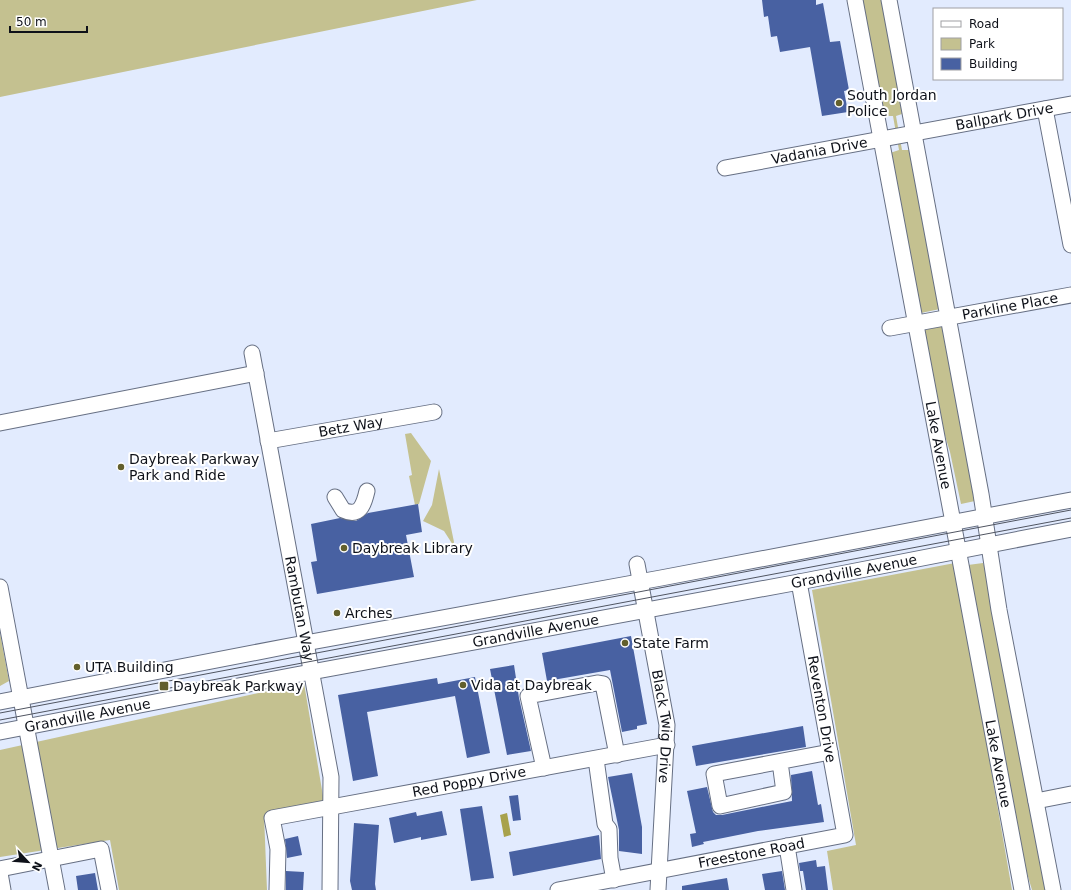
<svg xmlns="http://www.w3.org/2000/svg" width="1071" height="890" font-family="'DejaVu Sans',sans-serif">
<rect width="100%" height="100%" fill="#e2ebfe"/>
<!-- green -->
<path fill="#c4c190" d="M0,0H477L0,97Z
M861,0H883L902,114L896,116L902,150H910L940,309L921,313L890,153L899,150L893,116H883Z
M943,326L975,501L961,504L950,452L939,416L924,330Z
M411,433L431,461L419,504L415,505L409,476L412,475L405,434Z
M439,469L454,542L453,545L444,531L423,521L432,505Z
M955,563L1012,890H833L827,851L856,845L812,590Z
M983,563L985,568L1050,890H1032L1017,839L968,565Z
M0,633L9,681L0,686Z
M304,683L324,802L264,815L267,890H119L110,840L0,857V750Z"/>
<!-- water -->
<path fill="#a8a24c" d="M507,813L511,835L504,837L500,815Z"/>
<!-- building -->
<path fill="#4861a2" d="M762,0H816V5L823,3L830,42L840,41L849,90L844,91L848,112L822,116L810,47L780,52L777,36L771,37L768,16L764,17Z
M418,504L422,532L406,535L414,577L317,594L311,562L317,561L311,524L340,518L356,521L368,513Z
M631,636L647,724L637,726V729L622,732L610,670L547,681L542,653Z
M514,665L519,698L531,751L507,755L490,669Z
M475,677L490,753L467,758L455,696L367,712L378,776L353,781L338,695L437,678L438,684Z
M803,726L806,747L696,766L692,746Z
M812,771L818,805L821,804L824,822L758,831L703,842L704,844L692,847L690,834L696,833L687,791L707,787L713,812L716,815H722L792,801L791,775Z
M632,773L642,827V854L619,851V830L608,777Z
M518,795L521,820L513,821L509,796Z
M482,806L494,878L471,881L460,809Z
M442,811L447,835L421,840V837L394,843L389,818L416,812L417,816Z
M354,823L379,825L375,884L376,890H352L350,881Z
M599,835L601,859L513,876L509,852Z
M298,836L302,855L287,858L285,839Z
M816,860L817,867L825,866L828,890H806L803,871H800L799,863Z
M286,871L304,872L303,890H286Z
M782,871L785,890H765L762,874Z
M95,873L98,890H78L76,876Z
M727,878L729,890H682V886Z"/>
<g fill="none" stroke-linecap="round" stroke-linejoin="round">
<defs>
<g id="minor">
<path id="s1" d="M855,0L1022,890"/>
<path d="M889,0L981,494L999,610L1053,890"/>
<path d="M1045,109L1071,245"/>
<path id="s2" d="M725,168L1071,104"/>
<path id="s3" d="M890,328L1071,295"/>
<path id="s4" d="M252,353L331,777L330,890"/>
<path d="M0,423L256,373"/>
<path id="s5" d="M268,441L434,412"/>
<path d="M335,497L343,510C360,518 364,504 367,491"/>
<path id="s6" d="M637,564L667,725L658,890"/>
<path d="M0,587L57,890"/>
<path d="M0,702L289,646L661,578L1071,500"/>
<path id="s7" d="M0,732L295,675L799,582L1071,529"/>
<path d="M596,759L605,824L609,829L610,858L614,880"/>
<path d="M780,762L784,792L720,806L714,774L830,752"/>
<path d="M544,768L528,696L597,683L603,684L617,755"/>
<path d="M1036,801L1071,794"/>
<path d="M787,846L794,890"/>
<path d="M0,869L101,849L109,890"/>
<path d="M0,873L3,890"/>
<path id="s8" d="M277,890L278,849L272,818L667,745"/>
<path id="s9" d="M558,890L845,835L799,582"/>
</g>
</defs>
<!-- minor casing -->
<use href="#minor" stroke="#666f83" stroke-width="17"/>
<!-- minor -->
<use href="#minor" stroke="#fff" stroke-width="15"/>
<!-- tram -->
<path stroke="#505561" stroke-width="1" d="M0,713L1071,510
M0,720L1071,518"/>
</g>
<!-- markers -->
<g fill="#625f2c" stroke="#fff" stroke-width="1.5">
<circle cx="839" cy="103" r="4"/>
<circle cx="121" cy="467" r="4"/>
<circle cx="344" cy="548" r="4"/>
<circle cx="337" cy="613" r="4"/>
<circle cx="625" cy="643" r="4"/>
<circle cx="77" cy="667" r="4"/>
<circle cx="463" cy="685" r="4"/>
<rect x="159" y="681" width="10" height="10" rx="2"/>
</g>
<g text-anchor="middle" stroke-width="4" stroke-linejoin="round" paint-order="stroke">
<!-- poi labels -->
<g font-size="14" fill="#0e1119" stroke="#fff" text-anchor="start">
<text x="847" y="100">South Jordan<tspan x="847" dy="16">Police</tspan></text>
<text x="129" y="464">Daybreak Parkway<tspan x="129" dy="16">Park and Ride</tspan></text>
<text x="352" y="553">Daybreak Library</text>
<text x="345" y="618">Arches</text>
<text x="633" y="648">State Farm</text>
<text x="85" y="672">UTA Building</text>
<text x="471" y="690">Vida at Daybreak</text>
<text x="173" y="691">Daybreak Parkway</text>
</g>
<!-- street labels -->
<g font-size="14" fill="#0e1119" stroke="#fff">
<text dy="5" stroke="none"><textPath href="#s2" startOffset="284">Ballpark Drive</textPath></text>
<text dy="5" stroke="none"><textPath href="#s2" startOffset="96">Vadania Drive</textPath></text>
<text dy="5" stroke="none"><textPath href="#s3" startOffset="122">Parkline Place</textPath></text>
<text dy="5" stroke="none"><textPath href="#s5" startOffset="84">Betz Way</textPath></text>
<text dy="5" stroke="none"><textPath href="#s1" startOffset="453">Lake Avenue</textPath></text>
<text dy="5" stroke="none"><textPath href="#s7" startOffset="869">Grandville Avenue</textPath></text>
<text dy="5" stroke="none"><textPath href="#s4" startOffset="260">Rambutan Way</textPath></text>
<text dy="5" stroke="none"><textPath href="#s7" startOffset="545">Grandville Avenue</textPath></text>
<text transform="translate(822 709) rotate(80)" y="5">Reventon Drive</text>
<text dy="5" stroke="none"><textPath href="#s7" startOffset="89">Grandville Avenue</textPath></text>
<text dy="5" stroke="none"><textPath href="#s6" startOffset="165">Black Twig Drive</textPath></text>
<text dy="5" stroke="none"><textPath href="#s1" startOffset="777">Lake Avenue</textPath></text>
<text dy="5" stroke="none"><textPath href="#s8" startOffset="273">Red Poppy Drive</textPath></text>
<text dy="5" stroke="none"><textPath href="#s9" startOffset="197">Freestone Road</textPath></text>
</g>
</g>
<!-- legend -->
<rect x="933" y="8" width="130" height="72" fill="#ffffff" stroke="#9fa0a3"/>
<rect x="941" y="21" width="20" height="6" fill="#ffffff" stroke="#9fa0a3"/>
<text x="969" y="28" font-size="12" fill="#0e1119">Road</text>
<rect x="941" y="38" width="20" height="12" fill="#c4c190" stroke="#9fa0a3"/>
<text x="969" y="48" font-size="12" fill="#0e1119">Park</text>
<rect x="941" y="58" width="20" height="12" fill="#4861a2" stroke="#9fa0a3"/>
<text x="969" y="68" font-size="12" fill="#0e1119">Building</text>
<!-- north arrow -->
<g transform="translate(28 862) rotate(116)" stroke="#ffffff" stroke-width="3" paint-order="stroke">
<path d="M0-3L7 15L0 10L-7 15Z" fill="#0e1119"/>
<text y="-6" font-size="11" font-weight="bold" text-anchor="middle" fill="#0e1119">N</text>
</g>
<!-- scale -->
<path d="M10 26v6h77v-6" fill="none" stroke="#0e1119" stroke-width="2"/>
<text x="16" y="26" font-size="12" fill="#0e1119" stroke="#ffffff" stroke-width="3" paint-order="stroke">50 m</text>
</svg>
